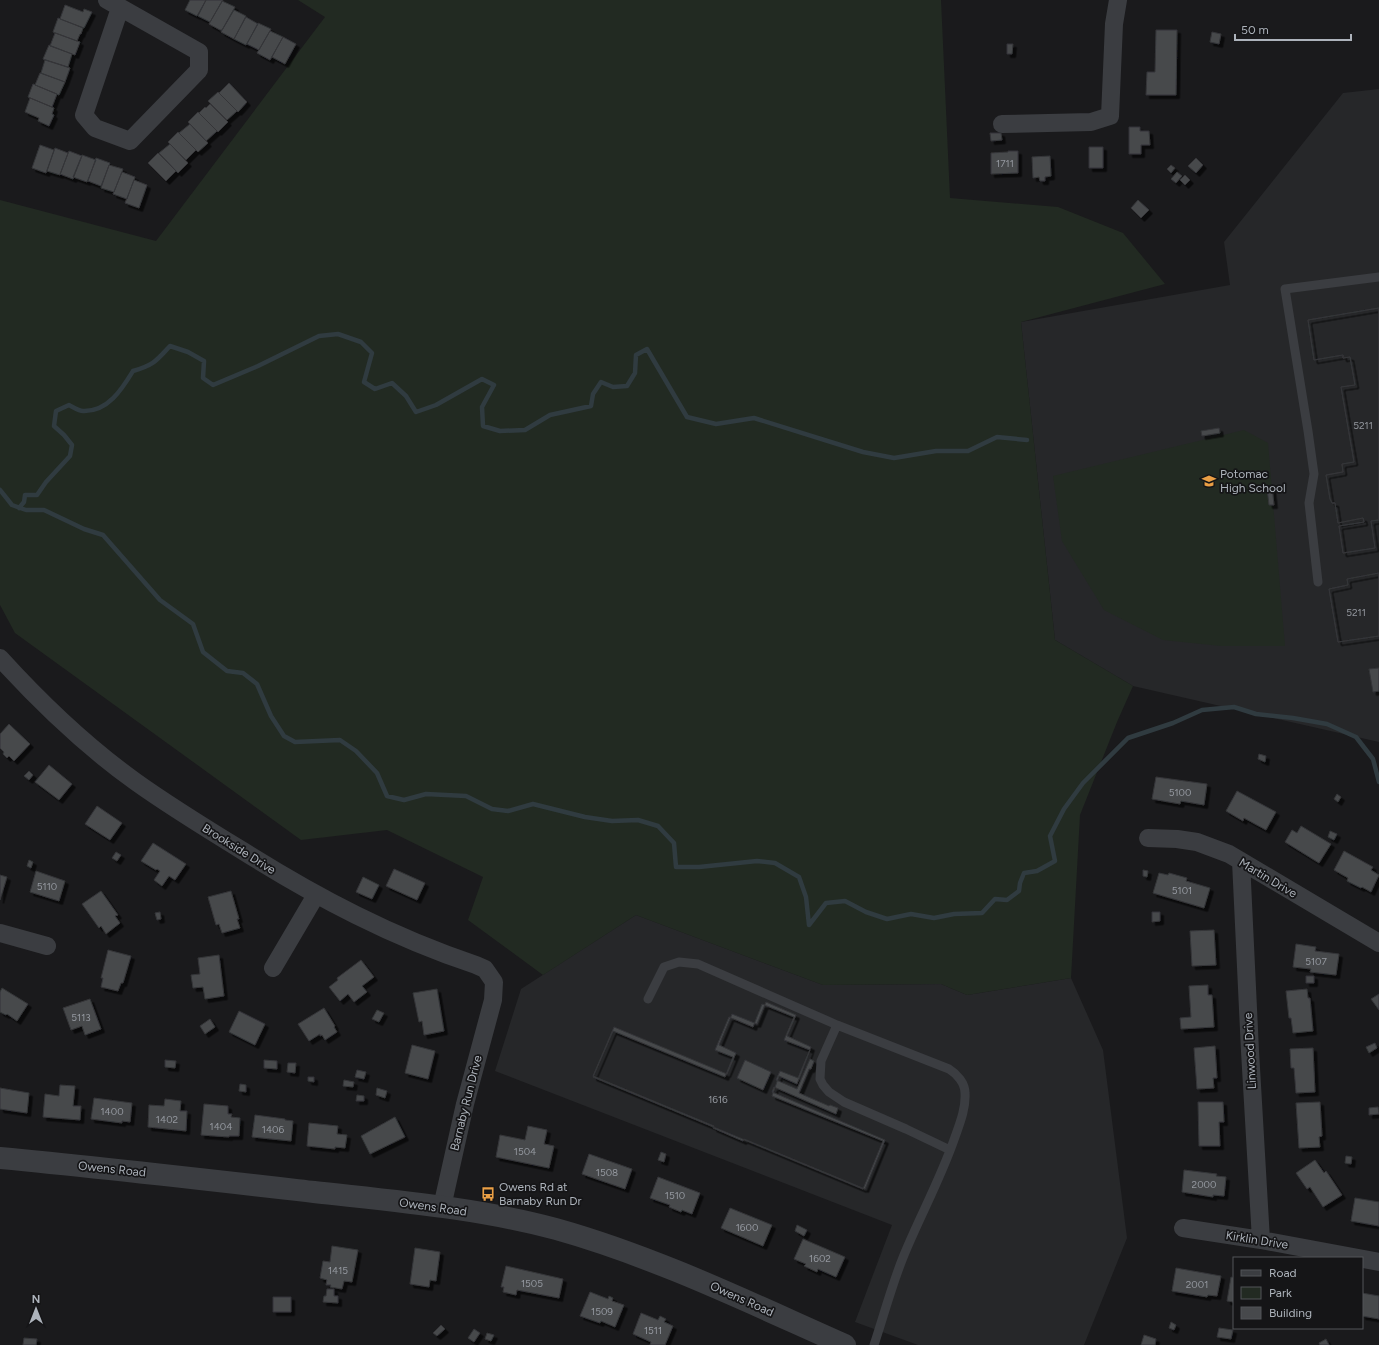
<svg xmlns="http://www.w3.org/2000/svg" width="1379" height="1345" font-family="Figtree,sans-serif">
<defs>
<filter id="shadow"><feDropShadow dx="3.5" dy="3.5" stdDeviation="0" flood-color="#0009"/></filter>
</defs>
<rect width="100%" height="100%" fill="#1a1a1c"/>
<!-- built -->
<path fill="#262729" d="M1379,89V742L1133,686L1055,640L1021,322L1230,285L1224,242L1343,93Z
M636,915L823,985L941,984L967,995L1071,978L1103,1050L1127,1238L1084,1345H918L855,1322L892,1225L495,1071L521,989Z"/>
<!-- green -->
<path fill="#222a22" d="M298,0H941L950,198L1058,207L1123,233L1165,284L1021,322L1055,640L1133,686L1117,722L1080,815L1071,978L967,995L941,984L823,985L636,915L543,975L468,920L483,877L387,830L301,840L15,633L0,605V200L156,241L325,17Z
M1244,430L1268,443L1285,646H1221L1163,640L1104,610L1062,541L1053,476Z"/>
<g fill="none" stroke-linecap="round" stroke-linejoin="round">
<!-- stream -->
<path stroke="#303b40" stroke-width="4.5" d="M0,490L12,505L26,510H44L84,529L103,535L160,600L193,624L203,652L227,671L243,673L257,684L271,716L284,736L295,742L340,740L356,751L377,773L387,796L404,800L426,794L466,796L492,809L508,811L533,804L585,817L612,821L638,820L658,826L674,843L676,867H699L757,861L775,863L799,877L806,897L809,925L826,903L845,901L866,912L887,919L911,914L934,918L954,914L982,913L995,899L1007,900L1019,891L1020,883L1024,873L1037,871L1055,861L1050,836L1064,809L1083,783L1128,738L1173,723L1202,710L1234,707L1256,714L1293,718L1327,724L1356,737L1373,759L1379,782
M19,508L24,502L25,495H37L46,482L70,456L72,445L64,435L54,426L56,411L69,405C73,407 79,411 83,411C108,412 122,389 133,371C154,365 156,361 170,346L188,352L204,361L203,378L213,385L258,366L319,336L338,334L361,342L372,353L364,382L375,389L392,383L406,396L416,412L436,405L482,379L494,385L482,407L483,426L500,431L525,430L550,415L591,406L593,394L601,382L613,387L627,386L635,373L636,355L647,349L687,417L716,424L754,418L863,452L894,458L936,451H968L997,437L1027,440"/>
</g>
<!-- building -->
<path fill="#47494c" stroke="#343538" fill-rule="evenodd" filter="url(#shadow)" d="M190,0H206L197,16L185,10Z
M206,0H223L210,22L198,16Z
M222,1L235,7L222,30H220L209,24Z
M65,5L83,12L84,9L92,12L84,28L60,19Z
M234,10L246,16L234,39L221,32Z
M246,17L258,24L246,45L234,39Z
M58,18L83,28L81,34H80L77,41L53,32Z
M258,23L271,29L259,50L247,44Z
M1156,30H1177L1176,95H1146L1147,72H1155Z
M270,31L283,37L270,60L257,53Z
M1212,32L1221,34L1219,44L1210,42Z
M55,33L80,42L75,55L50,46Z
M283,37L296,44L285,64L272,57Z
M1007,44H1013L1012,54H1007Z
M49,45L72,54L68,67L43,59Z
M45,60L70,68L65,82L41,73Z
M40,73L65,82L59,95L35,85Z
M229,83L247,102L238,112L219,93Z
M33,84L57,94L52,107L28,97Z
M218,92L237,111L227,120L208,101Z
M30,98L54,108L52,114L54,115L49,126L38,121L39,118L25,112Z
M210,104L228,122L218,132L199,113L205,107L206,108Z
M198,112L217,131L206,141L188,122Z
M190,124L208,143L198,152L179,133Z
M1129,127H1140V131H1149L1150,145H1141V154H1129Z
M178,132L196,150L186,160L168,142Z
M990,133H1001L1002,140L991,141Z
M170,144L188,163L178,173L159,153Z
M40,145L54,150L46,173L32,168Z
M1089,147H1103V168H1089Z
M55,148L68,153L60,175L47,171Z
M69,151L82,156L73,179L60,174Z
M1008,151H1018V173L991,174V153L1008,152Z
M158,153L176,171L166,181L148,163Z
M82,155L96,160L87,182L73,177Z
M1050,156L1051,176L1045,177V181H1040L1039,177L1033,178L1032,157Z
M96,158L110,163L101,186L88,181Z
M1196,158L1203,165L1196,173L1188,166Z
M109,165L123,169L114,192L101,188Z
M1171,165L1175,168L1171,173L1167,169Z
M122,172L135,177L127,199L113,194Z
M1177,172L1182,176L1176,183L1171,179Z
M1185,175L1190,180L1185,185L1180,180Z
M134,180L147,185L139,208L125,203Z
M1138,200L1149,210L1141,218L1131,208Z
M1379,308V520L1371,521L1375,548L1343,553L1339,526L1364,522L1363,518L1338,523L1335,503H1332L1330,499L1326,475L1343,472L1342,464L1354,462L1341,387L1355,385L1350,357L1343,358V355L1314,360L1308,320Z
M1379,308V520L1371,521L1375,548L1343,553L1339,526L1364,522L1363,518L1338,523L1335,503H1332L1330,499L1326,475L1343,472L1342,464L1354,462L1341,387L1355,385L1350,357L1343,358V355L1314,360L1308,320Z
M1219,428L1220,433L1202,436L1201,431Z
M1272,487L1274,505H1269L1267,488Z
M1379,573V636L1338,642L1329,589L1348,585L1347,579Z
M1379,573V636L1338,642L1329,589L1348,585L1347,579Z
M1379,668V691L1373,692L1369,669Z
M9,724L30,744L14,761L9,756L7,758L3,754L4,752L0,748V734Z
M1259,754L1266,756L1265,762L1258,759Z
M49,765L72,784L59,800L35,782Z
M29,771L33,775L29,780L24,776Z
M1156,777L1207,784L1204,805L1181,801L1180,804L1152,799Z
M1237,791L1276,812L1266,830L1244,818L1243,821L1226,811Z
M1337,794L1341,797L1338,802L1334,799Z
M97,806L122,823L110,840L85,824Z
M1301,826L1331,844L1319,863L1285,842L1292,830L1297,833Z
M1330,831L1337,834L1334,840L1328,837Z
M153,843L186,864L175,880L169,876L162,886L154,880L160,871L157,869L156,870L141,861Z
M1344,851L1373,867L1371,870L1379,875L1371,892L1362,887L1361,888L1347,881L1348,878L1334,870Z
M116,852L121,855L117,861L112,858Z
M29,860L33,862L31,868L27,866Z
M394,869L425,883L417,900L386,886Z
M1143,870L1148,871L1147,877L1143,876Z
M36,871L65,881L59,901L30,892Z
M1159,873L1168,875L1169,873L1187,878L1186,881L1210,888L1204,908L1153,893Z
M0,875L7,877L0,900Z
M363,877L379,885L372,899L356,892Z
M101,891L118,915L115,916L120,923L106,934L101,926L99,928L82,904Z
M231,891L239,919H237L240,928L222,933L219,924L216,925L208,897Z
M160,912L161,919L157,920L155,913Z
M1152,912H1160V921L1152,922Z
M1214,930L1216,965L1192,966L1190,931Z
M1296,944L1316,947L1315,951L1339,954L1336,975L1310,972L1311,969L1293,967Z
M108,950L131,956L123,983H121L118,991L101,987L103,978H101Z
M219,955L224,996L205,999L203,987L193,988L191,975L200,974L198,958Z
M361,960L374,977L362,986L367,992L354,1002L348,994L340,1001L329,987L338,980L337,978Z
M1306,976H1314V983H1306Z
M1208,985V995H1212L1214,1027L1181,1029L1180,1018L1191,1017L1189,986Z
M2,988L28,1004L17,1021L7,1014L6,1015L0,1012V992Z
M437,989L444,1031L424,1035L422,1021L419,1022L413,993Z
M1307,989L1308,998H1310L1313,1031L1293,1033L1291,1018H1289L1286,991Z
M1379,994V1010L1371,999Z
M90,999L101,1029L85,1035L82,1026L71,1030L63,1008Z
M766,1002L796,1015L787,1036L811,1047L798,1078L780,1071L776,1080L797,1089L810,1059L814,1061L811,1069H809L799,1093L829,1106L830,1105L838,1108L836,1114L774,1087L772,1092L885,1140L865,1189L744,1139L743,1141L713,1128L714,1126L593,1076L614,1027L727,1074L736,1053L719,1045L732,1014L757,1024ZM745,1060L771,1072L763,1090L737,1078Z
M762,1004L794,1017L784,1040L810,1050L797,1084L779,1076L772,1096L883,1141L863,1189L593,1077L613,1031L725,1077L733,1057L715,1050L729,1017L753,1027Z
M324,1008L335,1026L334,1027L337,1032L325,1040L322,1035L320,1036V1034L309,1041L298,1024Z
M377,1010L384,1013L379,1022L372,1019Z
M239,1011L265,1024L255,1045L229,1032Z
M210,1019L215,1027L205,1034L200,1026Z
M1375,1043L1377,1048L1369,1053L1366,1047Z
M412,1045L435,1051L428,1079L405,1073Z
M1215,1046L1217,1078H1213L1214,1088L1197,1089L1194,1048Z
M1313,1048L1315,1092L1296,1093L1294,1068H1291L1290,1049Z
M165,1060L176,1061L175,1068L165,1067Z
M264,1060L277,1061V1069L264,1068Z
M288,1063H296L295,1073L287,1072Z
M357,1070L366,1072L364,1079L355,1077Z
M308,1077H314V1082L308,1081Z
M344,1080L354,1082L353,1087L343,1086Z
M240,1084L246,1085V1092L239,1091Z
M60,1085L75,1086L73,1106H81L80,1120L43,1117L45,1094L59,1096Z
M0,1088L29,1093L27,1113L0,1109Z
M377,1088L387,1091L385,1098L376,1095Z
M357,1095L364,1096V1101H356Z
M94,1098L132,1103L130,1122L122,1121V1123L91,1119Z
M165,1099L181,1101L180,1111H187L186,1131L148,1127L149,1105L164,1106Z
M1198,1102H1223L1224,1122H1219L1220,1146H1199Z
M1320,1102L1322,1136L1319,1137L1320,1147L1299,1148L1296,1103Z
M204,1104L228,1106V1114H232L231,1117L240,1118L239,1136H229V1137L201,1135Z
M1378,1107L1379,1114L1369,1115V1108Z
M255,1115L285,1119V1120L293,1121L291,1141L252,1137Z
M395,1117L405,1137L370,1154L361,1136Z
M309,1123L338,1126L337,1134L347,1135L345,1148L335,1147V1149L307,1146Z
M528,1126L547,1130L544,1144L554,1146L549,1168L496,1157L500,1135L525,1140Z
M661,1152L666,1154L664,1162L658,1160Z
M589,1154L632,1169L625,1189L582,1174Z
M1346,1156L1352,1157L1351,1164L1345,1163Z
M1315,1160L1324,1173L1326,1171L1342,1195L1323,1207L1310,1187L1307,1189L1296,1173Z
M1184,1170L1217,1174L1216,1176L1226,1177L1224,1196L1213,1195V1197L1182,1192Z
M658,1177L700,1193L692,1214L682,1210L681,1212L669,1207L670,1205L650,1198Z
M1355,1198L1379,1202V1226L1351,1221Z
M730,1208L772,1225L763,1246L721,1228Z
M797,1225L807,1230L804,1236L795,1231Z
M803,1239L845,1257L836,1277L818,1269L817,1272L804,1266L806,1264L794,1259Z
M332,1246L358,1250L352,1282L344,1281L342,1289L330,1287L331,1285H326L327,1280L320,1278L323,1261L330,1262Z
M415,1248L440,1252L436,1281L430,1280L429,1287L410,1284Z
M506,1266L563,1279L559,1298L517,1290L516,1295L503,1292L504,1287H501Z
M1176,1268L1221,1276L1217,1296L1208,1295L1207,1297L1172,1291Z
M1231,1277L1234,1278V1302L1227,1301Z
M327,1289H334V1296H338V1303L323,1302L324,1296H326Z
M590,1292L608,1299L609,1296L613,1298L612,1301L624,1305L615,1327L601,1321L600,1323L580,1316Z
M1362,1293L1379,1296V1319L1362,1316Z
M273,1297H291V1312H273Z
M641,1313L658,1320L660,1316L666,1319L664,1322L673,1326L665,1345H650L651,1342L633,1334Z
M1171,1322L1176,1325L1174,1330L1169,1328Z
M441,1325L445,1329L437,1336L433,1333Z
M1219,1328L1233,1330L1231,1339L1217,1337Z
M474,1329L480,1333L474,1342L468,1338Z
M487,1333L494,1335L491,1341L485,1339Z
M1144,1335L1156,1339L1155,1345H1141Z
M24,1338L37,1339L36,1345H23Z
M1326,1339L1329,1345H1320L1319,1343Z"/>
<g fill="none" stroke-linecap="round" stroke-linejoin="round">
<!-- service -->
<path stroke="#3b3d41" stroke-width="9" d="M1318,582L1309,503L1314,474L1308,431L1285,289L1379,277
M648,999L664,967L679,962L698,964L837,1025L949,1069C957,1074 965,1083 965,1093C966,1108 960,1123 955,1137C941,1178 920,1216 904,1255C892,1284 884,1315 874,1345
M837,1025L821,1061L820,1079L823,1085L829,1092L844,1102L906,1129L950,1150"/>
<!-- minor -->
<path stroke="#3b3d41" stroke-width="18" d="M107,0L199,52V70L130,141L95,128L84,115L120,8
M1002,124L1091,122L1110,116L1114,24L1118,0
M0,658C40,702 87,747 136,782C171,807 207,829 243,851C318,898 392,937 476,965L485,969L494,982L493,1000L465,1104L442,1207
M1148,838L1177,839L1197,842L1229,854L1379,943
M1241,861L1250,1051L1261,1240
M0,933L47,946
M273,968L316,895
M1183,1228L1261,1240L1379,1262"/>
<!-- tertiary -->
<path stroke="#3b3d41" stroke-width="22" d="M0,1158C105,1168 209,1180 314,1192C394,1201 478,1208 556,1229C656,1257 750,1303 845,1345"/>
</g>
<!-- icons -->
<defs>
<symbol id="school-bare" viewBox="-9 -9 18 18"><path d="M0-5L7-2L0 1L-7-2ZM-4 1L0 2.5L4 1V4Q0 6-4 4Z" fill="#ea9f45" stroke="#151517" stroke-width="2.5" paint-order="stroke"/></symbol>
<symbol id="bus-bare" viewBox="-9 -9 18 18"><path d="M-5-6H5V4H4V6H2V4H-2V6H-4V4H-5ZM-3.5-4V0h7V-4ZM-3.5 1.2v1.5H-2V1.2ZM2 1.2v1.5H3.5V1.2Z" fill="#ea9f45" stroke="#151517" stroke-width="2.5" paint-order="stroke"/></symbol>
</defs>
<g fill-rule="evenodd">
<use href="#school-bare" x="1199" y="471" width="20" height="20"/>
<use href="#bus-bare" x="478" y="1184" width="20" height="20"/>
</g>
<g text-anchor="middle" stroke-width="3.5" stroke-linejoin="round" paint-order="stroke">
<!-- number labels -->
<g font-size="10" fill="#94989f">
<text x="1005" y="167">1711</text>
<text x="1363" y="429">5211</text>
<text x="1356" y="616">5211</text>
<text x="1180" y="796">5100</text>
<text x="47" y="890">5110</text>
<text x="1182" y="894">5101</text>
<text x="1316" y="965">5107</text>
<text x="81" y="1021">5113</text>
<text x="718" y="1103">1616</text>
<text x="112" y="1115">1400</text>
<text x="167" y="1123">1402</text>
<text x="221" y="1130">1404</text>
<text x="273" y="1133">1406</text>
<text x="525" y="1155">1504</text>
<text x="607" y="1176">1508</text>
<text x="1204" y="1188">2000</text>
<text x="675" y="1199">1510</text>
<text x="747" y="1231">1600</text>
<text x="820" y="1262">1602</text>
<text x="338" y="1274">1415</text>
<text x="532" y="1287">1505</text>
<text x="1197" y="1288">2001</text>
<text x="602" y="1315">1509</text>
<text x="653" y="1334">1511</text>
</g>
<!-- poi labels -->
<g font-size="12" fill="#adb3bb" stroke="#151517" text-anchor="start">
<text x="1220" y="478">Potomac<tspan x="1220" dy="14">High School</tspan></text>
<text x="499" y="1191">Owens Rd at<tspan x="499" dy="14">Barnaby Run Dr</tspan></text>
</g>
<!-- street labels -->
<g font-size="12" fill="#adb3bb" stroke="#151517">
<text transform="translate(239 849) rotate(32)" y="4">Brookside Drive</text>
<text transform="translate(1268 878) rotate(31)" y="4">Martin Drive</text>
<text transform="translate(1250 1051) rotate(-93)" y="4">Linwood Drive</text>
<text transform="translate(466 1103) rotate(-76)" y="4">Barnaby Run Drive</text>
<text transform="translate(112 1169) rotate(6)" y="4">Owens Road</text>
<text transform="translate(433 1207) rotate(8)" y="4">Owens Road</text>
<text transform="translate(1257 1240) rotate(9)" y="4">Kirklin Drive</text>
<text transform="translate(742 1299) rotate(24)" y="4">Owens Road</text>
</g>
</g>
<!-- legend -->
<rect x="1233" y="1257" width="130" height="72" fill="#151517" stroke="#525459"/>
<rect x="1241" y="1270" width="20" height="6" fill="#3b3d41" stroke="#525459"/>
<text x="1269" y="1277" font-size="12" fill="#adb3bb">Road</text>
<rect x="1241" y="1287" width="20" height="12" fill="#222a22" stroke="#525459"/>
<text x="1269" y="1297" font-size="12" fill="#adb3bb">Park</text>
<rect x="1241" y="1307" width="20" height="12" fill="#47494c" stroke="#525459"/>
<text x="1269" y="1317" font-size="12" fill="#adb3bb">Building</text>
<!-- north arrow -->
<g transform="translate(36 1309)" stroke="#151517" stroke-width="3" paint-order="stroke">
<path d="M0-3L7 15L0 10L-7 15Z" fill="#adb3bb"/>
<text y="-6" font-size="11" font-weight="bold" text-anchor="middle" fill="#adb3bb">N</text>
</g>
<!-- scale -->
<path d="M1235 34v6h116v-6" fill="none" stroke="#adb3bb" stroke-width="2"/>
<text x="1241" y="34" font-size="12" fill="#adb3bb" stroke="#151517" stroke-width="3" paint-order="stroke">50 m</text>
</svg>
